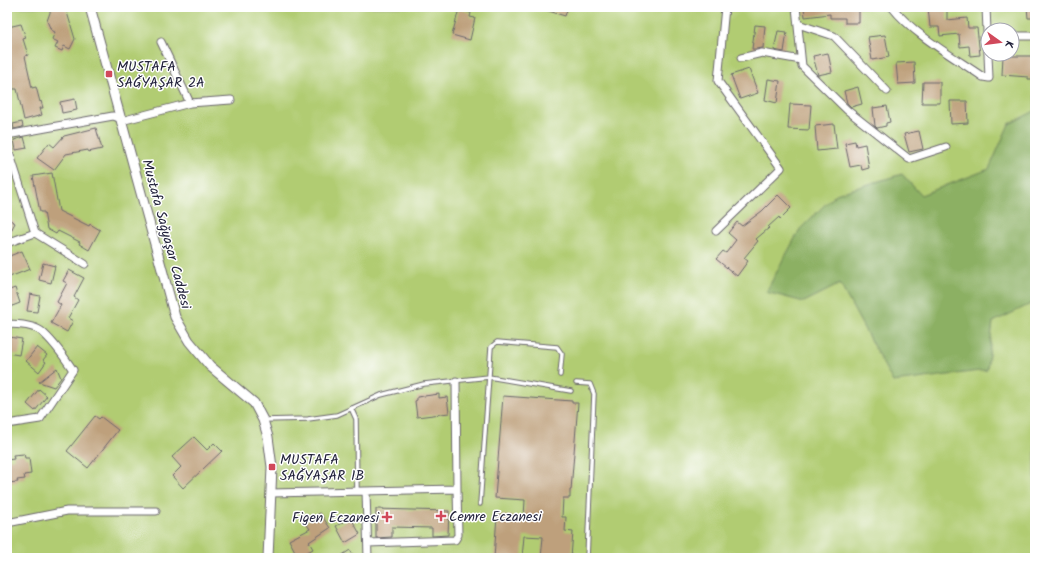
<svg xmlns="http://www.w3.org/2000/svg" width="1042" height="565" font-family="Kalam,sans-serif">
<rect width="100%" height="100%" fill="#fff"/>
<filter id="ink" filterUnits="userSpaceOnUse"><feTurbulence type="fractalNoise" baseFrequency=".025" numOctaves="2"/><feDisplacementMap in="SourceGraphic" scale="8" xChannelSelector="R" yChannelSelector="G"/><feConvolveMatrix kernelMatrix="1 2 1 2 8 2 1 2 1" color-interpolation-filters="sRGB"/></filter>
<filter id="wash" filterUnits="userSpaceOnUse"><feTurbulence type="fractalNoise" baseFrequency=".012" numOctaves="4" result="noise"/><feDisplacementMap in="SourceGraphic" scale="16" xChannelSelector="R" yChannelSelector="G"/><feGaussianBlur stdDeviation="0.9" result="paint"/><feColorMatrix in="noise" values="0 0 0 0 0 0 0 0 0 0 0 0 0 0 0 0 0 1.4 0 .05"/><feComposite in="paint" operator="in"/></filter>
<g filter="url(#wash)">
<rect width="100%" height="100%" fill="#f1e4c8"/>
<!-- green -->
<path fill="#b1cc72" stroke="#6a7756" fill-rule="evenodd" d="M7,7H1035V558H7ZM988,30H1012V54H988Z"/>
<!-- forest -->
<path fill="#8cb064" stroke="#576950" d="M1035,111V302L993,322L987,370L893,382L840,284L804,302L766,292L800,229L836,194L902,174L921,195L989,169L1009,124Z"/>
<g id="blocks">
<!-- building -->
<path fill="#bea07b" d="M52,7H62L66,9L75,39L70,49L64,46L62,51L55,48L58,42L52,39L55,32L51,30L47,21Z
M543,7H568L565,16L542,9Z
M804,7H859V23H845V18H830V14L805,17Z
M928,7H938V10L947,9V20L967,18L968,28H977L980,55L970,56L969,46L960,47L959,34L940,36L939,27H930Z
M1027,7H1035V18H1028Z
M459,9L471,13L470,17L475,18L470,40L452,35Z
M21,24L26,38L23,39L28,55L25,56L32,88L36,87L40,102L41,101L43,108H40L42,115L24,120L17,89H13L7,63L10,62L7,50V31H9L8,27Z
M755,25L765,26L763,48L756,49H752Z
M778,31L787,32L784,52L774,50Z
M885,35L889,57L872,60L868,37Z
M828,53L832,72L818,75L813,56Z
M1003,56H1035V79H1028V77L1002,75Z
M914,62L915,83L898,84L896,63Z
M749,69L758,93L740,99L731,75Z
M768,79L780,81L777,103L765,100Z
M923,82H940V103H922Z
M858,87L862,104L851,107L847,103L844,91Z
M75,99L77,110L62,113L60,102Z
M950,101H967L968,123L951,124Z
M790,104L811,105L809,130L788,129Z
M887,106L890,122L886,123V126L877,128L875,126L873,108Z
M22,122L23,127L14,129L13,124Z
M834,124L837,149L817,151L815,126Z
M96,128L102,149L88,152V150L66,154L54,170L37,158L49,143L54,147L64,136Z
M919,131L923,149L909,152L904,134Z
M24,137L27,148L16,150L14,140Z
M855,141L856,146L865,144L869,168L862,170L861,165L850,167L845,143Z
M52,173L59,211L89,226L90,224L100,230L89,250L79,244L80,242L58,231L56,234L47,229L44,212H40L33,176Z
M778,195L791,208L780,219L779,217L768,227L769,228L756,239L758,241L744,258L748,261L737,276L716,259L723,251L726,253L736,240L728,233L737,222L742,226L762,211Z
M7,218L15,223L7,238Z
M22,251L30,269L7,278V257Z
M43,263L55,266L51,283L39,280Z
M69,270L84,278L74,297L78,300L68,318L73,321L67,332L51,323L61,305L57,302L67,283L63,281Z
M15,288L20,303L7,308V291Z
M30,294L40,296L37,312L27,311Z
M9,337L22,339L19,355L7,353Z
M37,347L47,355L43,360L46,362L39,372L26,361Z
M57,368L61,378L54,387L39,382Z
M39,389L47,396L35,411L27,404Z
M439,394V398L447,397L449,413L417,417L415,401L417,400V397Z
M503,396L572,401V403H578L571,490H570V498H563L562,517H566L565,531L573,532L571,558H541L543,537L524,536L522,558H494L497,515L524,517L525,500L495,498Z
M95,416L99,419L101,417L118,430L88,468L67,451Z
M194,437L207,450L214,443L222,451L183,488L172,476L181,467L172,457Z
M24,454L25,458H29L31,474L24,475L25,479L17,480L18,482L7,483V460L14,459L13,455Z
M376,509L449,511L448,535L432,536V528L392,527V537L376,538Z
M320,513L330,528L309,542L313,549L298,557L289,540L310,529L305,522Z
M351,518L360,534L345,543L336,526Z
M350,550L355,558H338Z"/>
</g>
</g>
<g filter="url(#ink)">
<use href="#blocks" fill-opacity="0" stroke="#6a666c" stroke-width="1"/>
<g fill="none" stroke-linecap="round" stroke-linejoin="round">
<defs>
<path id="service" d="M576,383L590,384L594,394L587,558
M351,408L356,419L357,492
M264,420L308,419L337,415L381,395L424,384L489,377L571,391
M480,504L491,347L497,342L557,347L562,354L560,375"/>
<path id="minor" d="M796,7L802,66L847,110L909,159L946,147
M892,7C914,35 954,57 983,77L989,78L986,7
M798,24L834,36L887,91
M1012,36H1035
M161,42L190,103
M741,58L762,53L801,60
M7,135L113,116L125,120L190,103L231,100
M7,145L35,233L7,243
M716,231L781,168L718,81L725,7
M35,233L85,264
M7,324C18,324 32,325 41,331C53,341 65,358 73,370L40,419L7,424
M366,491L368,558
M271,493L457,489L456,381
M7,523L67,511H156
M368,543L455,540L458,535L457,489"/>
<path id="tertiary" d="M90,7L175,317L189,341L210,366L254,403L263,420L268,437L272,467L268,558"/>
</defs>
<!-- service casing -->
<use href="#service" stroke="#6a666c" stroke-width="5.5"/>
<!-- minor casing -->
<use href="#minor" stroke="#6a666c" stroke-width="9"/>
<!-- tertiary casing -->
<use href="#tertiary" stroke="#6a666c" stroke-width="11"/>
<!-- service -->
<use href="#service" stroke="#fff" stroke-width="3.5"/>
<!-- minor -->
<use href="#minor" stroke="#fff" stroke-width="7"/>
<!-- tertiary -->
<use href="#tertiary" stroke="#fff" stroke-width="9"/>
</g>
</g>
<!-- markers -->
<g fill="#d1495b" stroke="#fff" stroke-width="1.5">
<rect x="105" y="70" width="8" height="8" rx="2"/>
<rect x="268" y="463" width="8" height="8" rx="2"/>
<path d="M439 510h4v4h4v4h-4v4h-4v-4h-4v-4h4z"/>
<path d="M385 511h4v4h4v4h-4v4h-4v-4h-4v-4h4z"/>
</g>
<g text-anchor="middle" stroke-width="3" stroke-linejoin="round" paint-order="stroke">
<!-- poi labels -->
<g font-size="14" fill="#22223b" stroke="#fff" text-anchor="start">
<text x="117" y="71">MUSTAFA<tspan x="117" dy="16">SAĞYAŞAR 2A</tspan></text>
<text x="280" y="464">MUSTAFA<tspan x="280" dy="16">SAĞYAŞAR 1B</tspan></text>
<text x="449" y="521">Cemre Eczanesi</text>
<text x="379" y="522" text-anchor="end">Figen Eczanesi</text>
</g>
<!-- street labels -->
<g font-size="14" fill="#22223b" stroke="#fff">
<text transform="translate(167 234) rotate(75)" y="5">Mustafa Sağyaşar Caddesi</text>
</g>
</g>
<!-- margin -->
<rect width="1042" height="565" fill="none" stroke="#fff" stroke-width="24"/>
<!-- north arrow -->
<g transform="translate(1000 42) rotate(104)"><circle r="19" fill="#ffffff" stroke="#a7a7b1"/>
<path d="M0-3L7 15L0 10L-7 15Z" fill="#d1495b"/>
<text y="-6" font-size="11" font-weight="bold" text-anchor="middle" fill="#22223b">K</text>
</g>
</svg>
